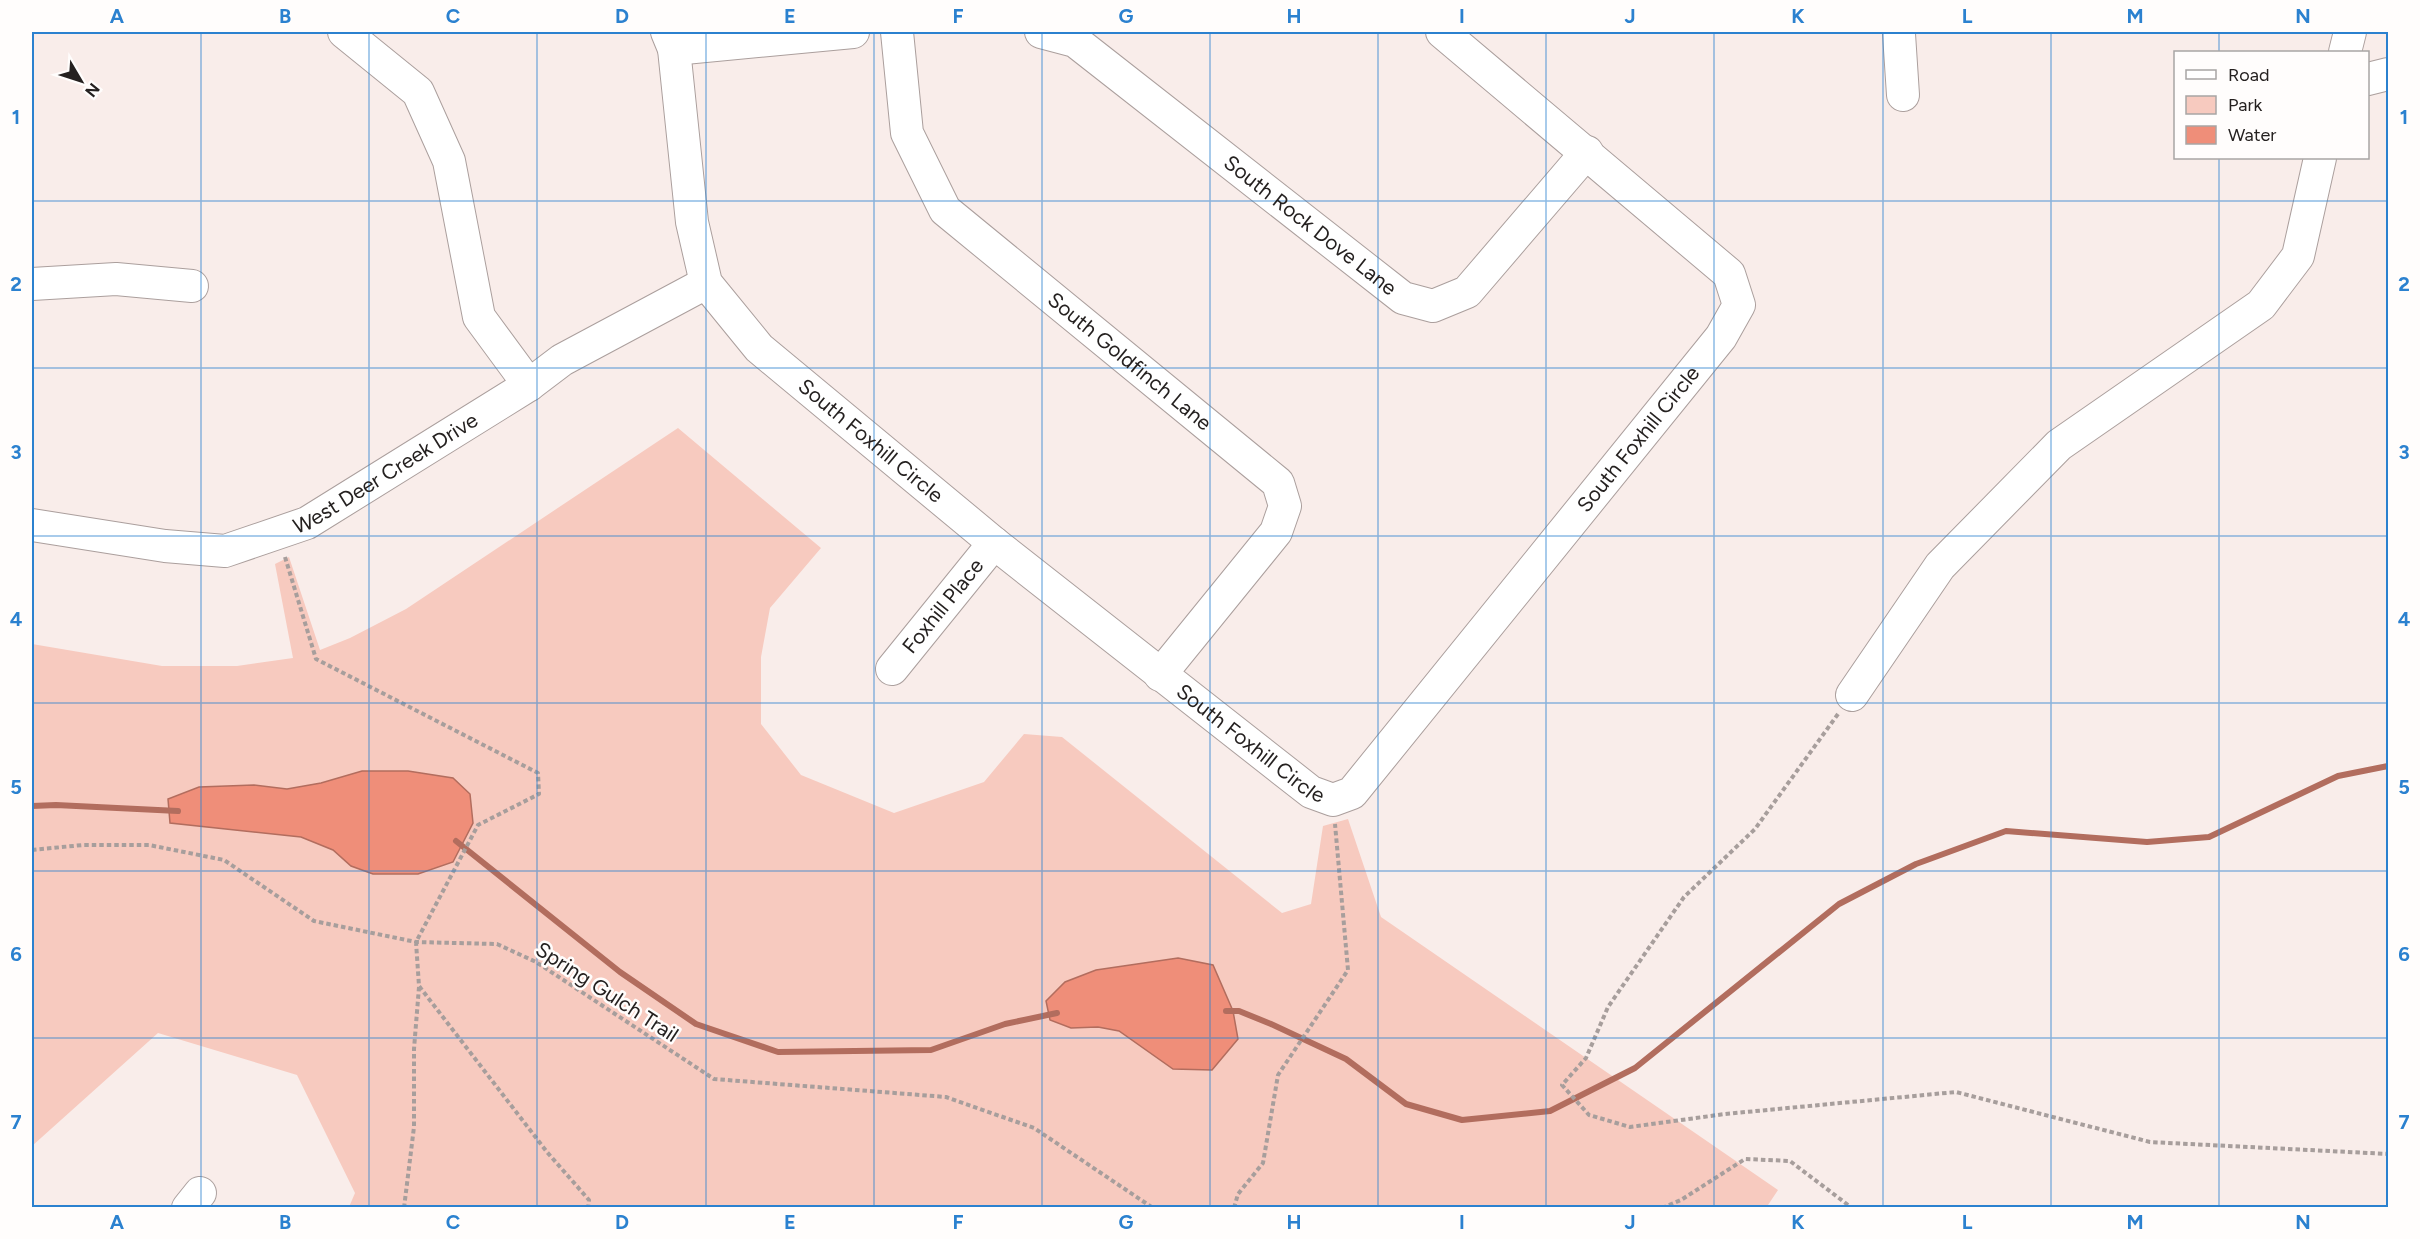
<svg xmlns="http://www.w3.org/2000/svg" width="2420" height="1239" font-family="Figtree,sans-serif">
<rect width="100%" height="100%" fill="#f9edea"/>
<!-- green -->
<path fill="#f7cabf" d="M678,428L821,548L770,608L761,657V724L801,775L894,813L984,782L1024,734L1062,737L1282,913L1311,904L1323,826L1348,819L1381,917L1778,1190L1766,1208L349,1207L355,1193L297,1075L158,1033L32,1146V644L162,666H237L293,658L275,564L289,557L320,650L350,638L406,609Z"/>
<!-- water -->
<path fill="#ef8e79" stroke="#b26d5e" stroke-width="1.5" d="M362,771H408L453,778L470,794L473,823L453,862L418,874H373L351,866L333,850L301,837L170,823L168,799L199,787L254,785L287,789L321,783Z
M1178,958L1213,965L1233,1011L1238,1039L1212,1070L1173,1069L1119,1031L1098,1027L1071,1028L1050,1020L1046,1001L1065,982L1096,970Z"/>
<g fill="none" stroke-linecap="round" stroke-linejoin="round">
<!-- stream -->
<path stroke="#b26d5e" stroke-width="6" d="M32,806L56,805L178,811
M456,841L620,972L696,1024L778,1052L931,1050L1005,1024L1057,1013
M1226,1011H1239L1271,1024L1346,1059L1406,1104L1462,1120L1550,1111L1635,1068L1839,904L1916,864L2006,831L2147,842L2209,837L2338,776L2388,766"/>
<defs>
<g id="minor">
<path d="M344,32L418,92L449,161L479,317L529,385"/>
<path id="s1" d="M667,32L674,49L692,222L706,283L759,348L994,543L1311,792L1333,800L1352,793L1721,337L1739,305L1729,274L1442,32"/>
<path id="s2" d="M897,32L907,133L945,210L1278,483L1285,506L1276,532L1160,675"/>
<path id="s3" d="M1041,32L1075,41L1403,298L1433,306L1467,292L1587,152"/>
<path d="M1899,34L1903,95"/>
<path d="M674,49L853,32"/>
<path d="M2345,52L2350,32"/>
<path d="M2368,79L2388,74"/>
<path d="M32,284L116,279L192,286"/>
<path id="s4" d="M32,525L165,546L225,551L307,523L529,385L562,360L706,283"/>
<path id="s5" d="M892,669L994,543"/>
<path d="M1852,695L1940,566L2059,445L2261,305L2298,256L2320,158"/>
<path d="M188,1208L200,1193"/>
</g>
</defs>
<!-- minor casing -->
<use href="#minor" stroke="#ab9f9d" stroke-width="34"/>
<!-- path -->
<path stroke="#a79e9c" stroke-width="4" stroke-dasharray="4.5 3" stroke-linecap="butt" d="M285,557L316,659L538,773L539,794L478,825L416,942L419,986L547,1152L589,1200L588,1208
M1838,714L1755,829L1684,897L1608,1007L1586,1058L1562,1085L1589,1115L1630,1127L1725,1114L1956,1092L2150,1142L2388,1154
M32,850L83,845H149L224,860L314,921L416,942L497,944L536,962L714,1079L946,1097L1034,1128L1153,1208
M404,1208L414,1127V1049L419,987
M1234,1208L1238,1194L1263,1163L1278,1075L1348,970L1335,824
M1662,1208L1681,1200L1745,1159L1790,1161L1852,1208"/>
<!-- minor -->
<use href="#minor" stroke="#fff" stroke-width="32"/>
</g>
<!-- grid -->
<path fill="none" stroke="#2b81cf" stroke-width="1.5" stroke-opacity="0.55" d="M201,32V1208M369,32V1208M537,32V1208M706,32V1208M874,32V1208M1042,32V1208M1210,32V1208M1378,32V1208M1546,32V1208M1714,32V1208M1883,32V1208M2051,32V1208M2219,32V52M2219,158V1208M32,201H2388M32,368H2388M32,536H2388M32,703H2388M32,871H2388M32,1038H2388"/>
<g text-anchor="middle" stroke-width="5" stroke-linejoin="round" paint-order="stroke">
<!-- street labels -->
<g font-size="21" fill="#252120" stroke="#fffdfc">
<text dy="7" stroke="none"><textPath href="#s3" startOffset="334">South Rock Dove Lane</textPath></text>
<text dy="7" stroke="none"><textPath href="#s2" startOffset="426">South Goldfinch Lane</textPath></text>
<text dy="7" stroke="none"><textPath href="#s1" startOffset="1546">South Foxhill Circle</textPath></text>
<text dy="7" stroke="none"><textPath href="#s1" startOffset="484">South Foxhill Circle</textPath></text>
<text dy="7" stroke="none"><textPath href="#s4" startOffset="374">West Deer Creek Drive</textPath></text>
<text dy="7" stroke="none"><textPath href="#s5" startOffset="81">Foxhill Place</textPath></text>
<text dy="7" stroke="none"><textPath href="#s1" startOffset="970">South Foxhill Circle</textPath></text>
<text transform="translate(607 992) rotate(33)" y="7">Spring Gulch Trail</text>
</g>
</g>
<!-- border -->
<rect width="2420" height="1239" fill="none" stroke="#fffdfc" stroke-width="66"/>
<!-- legend -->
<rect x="2174" y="51" width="195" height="108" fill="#fffdfc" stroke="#a8a5a4" stroke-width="1.5"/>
<rect x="2186" y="70" width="30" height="9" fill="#ffffff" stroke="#a8a5a4" stroke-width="1.5"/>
<text x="2228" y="81" font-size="18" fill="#252120">Road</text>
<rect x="2186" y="96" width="30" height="18" fill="#f7cabf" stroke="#a8a5a4" stroke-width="1.5"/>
<text x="2228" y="111" font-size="18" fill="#252120">Park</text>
<rect x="2186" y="126" width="30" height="18" fill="#ef8e79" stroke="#a8a5a4" stroke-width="1.5"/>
<text x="2228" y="141" font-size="18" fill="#252120">Water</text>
<!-- north arrow -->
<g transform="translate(81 81) rotate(129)" stroke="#fffdfc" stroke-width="4.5" paint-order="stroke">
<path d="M0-4.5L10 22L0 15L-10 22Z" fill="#252120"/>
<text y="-9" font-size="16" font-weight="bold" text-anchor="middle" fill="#252120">N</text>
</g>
<rect x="33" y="33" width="2354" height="1173" fill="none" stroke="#2b81cf" stroke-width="2"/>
<g font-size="20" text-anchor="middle" font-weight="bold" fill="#2b81cf">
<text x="117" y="23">A</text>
<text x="285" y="23">B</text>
<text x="453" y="23">C</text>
<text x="622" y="23">D</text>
<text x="790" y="23">E</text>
<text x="958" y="23">F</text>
<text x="1126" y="23">G</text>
<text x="1294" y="23">H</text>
<text x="1462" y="23">I</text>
<text x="1630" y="23">J</text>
<text x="1798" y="23">K</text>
<text x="1967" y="23">L</text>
<text x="2135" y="23">M</text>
<text x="2303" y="23">N</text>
<text x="16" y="124">1</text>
<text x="2404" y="124">1</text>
<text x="16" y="291">2</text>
<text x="2404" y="291">2</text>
<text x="16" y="459">3</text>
<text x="2404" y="459">3</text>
<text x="16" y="626">4</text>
<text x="2404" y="626">4</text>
<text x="16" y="794">5</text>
<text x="2404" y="794">5</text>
<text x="16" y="961">6</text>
<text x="2404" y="961">6</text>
<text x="16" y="1129">7</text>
<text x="2404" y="1129">7</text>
<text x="117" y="1229">A</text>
<text x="285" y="1229">B</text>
<text x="453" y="1229">C</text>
<text x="622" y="1229">D</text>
<text x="790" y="1229">E</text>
<text x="958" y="1229">F</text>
<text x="1126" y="1229">G</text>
<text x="1294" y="1229">H</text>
<text x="1462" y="1229">I</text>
<text x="1630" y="1229">J</text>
<text x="1798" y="1229">K</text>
<text x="1967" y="1229">L</text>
<text x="2135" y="1229">M</text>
<text x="2303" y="1229">N</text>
</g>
</svg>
